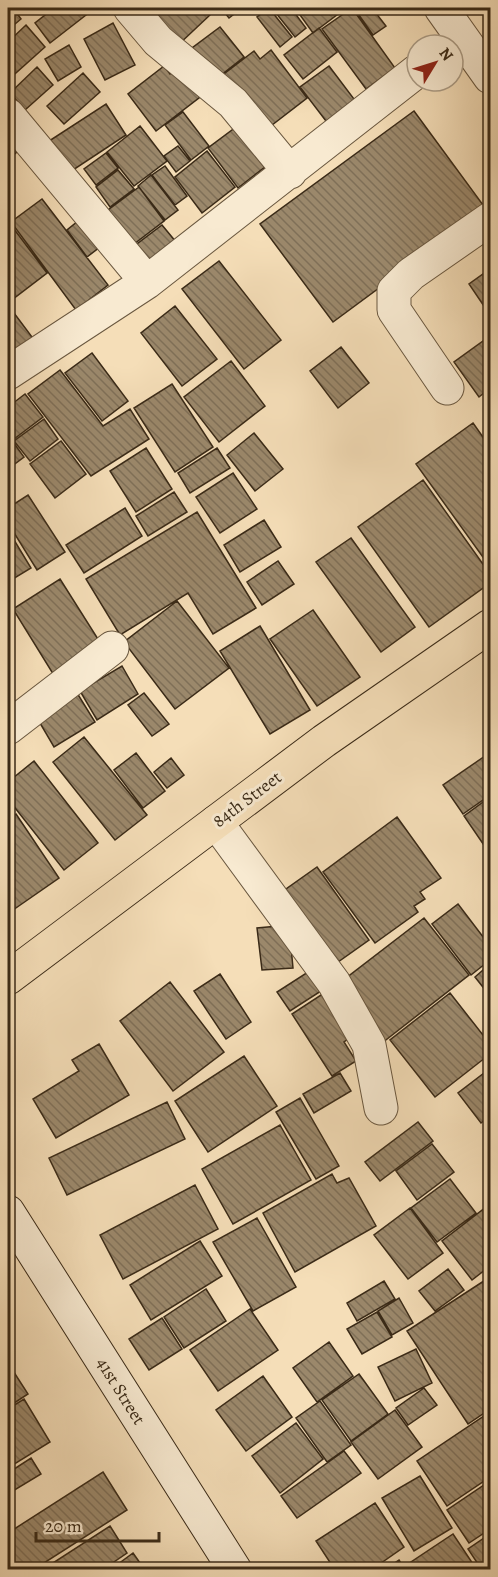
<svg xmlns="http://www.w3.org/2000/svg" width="498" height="1577" font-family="Alegreya,serif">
<defs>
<pattern id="building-back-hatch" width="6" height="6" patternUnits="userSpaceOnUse" patternTransform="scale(1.5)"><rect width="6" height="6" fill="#9b886b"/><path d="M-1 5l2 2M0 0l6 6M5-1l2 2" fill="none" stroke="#7f6f57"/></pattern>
</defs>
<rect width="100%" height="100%" fill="#f5deb8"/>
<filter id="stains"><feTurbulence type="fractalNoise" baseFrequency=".00333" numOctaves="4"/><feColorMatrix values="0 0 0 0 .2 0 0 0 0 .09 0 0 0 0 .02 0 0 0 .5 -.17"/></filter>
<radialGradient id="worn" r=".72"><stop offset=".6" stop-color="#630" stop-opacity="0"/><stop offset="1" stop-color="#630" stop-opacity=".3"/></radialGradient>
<!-- building -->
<path fill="url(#building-back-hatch)" stroke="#3a2a17" stroke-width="1.5" d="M8,8H13L21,19L8,30Z
M54,8H95L50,43L35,23Z
M162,8H205L211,14L176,47L150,18Z
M221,8H242L229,18Z
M269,8L292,37L280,47L257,17Z
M272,8H291L306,28L295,37Z
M295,8H340L342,11L313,33Z
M352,8L395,68L366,89L322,29Z
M354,8H372L386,26L373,35Z
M113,23L135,65L105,80L84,39Z
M26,25L45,47L8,80V42Z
M220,27L244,57L216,79L192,48Z
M319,28L337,52L303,79L284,55Z
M69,45L81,67L58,81L45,59Z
M271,50L307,98L263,132L220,77L254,51L260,59Z
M181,65L204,94L156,131L128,94L164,66L170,74Z
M329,66L357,103L329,125L300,87Z
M37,67L53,85L25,110L10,93Z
M83,73L100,92L64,124L47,106Z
M106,104L126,135L67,174L46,143Z
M414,111L486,209L333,322L260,224Z
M183,112L209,146L191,160L165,125Z
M244,121L274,160L238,188L208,148Z
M140,126L167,161L134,186L107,152Z
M8,141L17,152L8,160Z
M178,146L190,161L176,172L164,156Z
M207,151L235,187L202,213L175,177Z
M106,153L118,168L96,185L84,169Z
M165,166L187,196L175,205L152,175Z
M118,170L134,189L110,207L96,187Z
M151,175L178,210L165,220L138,186Z
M139,187L164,221L134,244L108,210Z
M42,199L108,285L76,310L11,222Z
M88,213L109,240L87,257L67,230Z
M8,221L47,273L9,302L8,300Z
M162,225L176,242L142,268L129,250Z
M219,261L281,340L244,369L182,289Z
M490,269V315L469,284Z
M8,305L35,341L8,362Z
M175,306L217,359L182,386L141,333Z
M490,336V388L479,397L454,362Z
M341,347L369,383L338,408L310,371Z
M92,353L128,401L102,421L65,373Z
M231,361L265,406L219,442L184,397Z
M60,370L103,426L130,409L149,439L91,476L28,394Z
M172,384L213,447L175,472L134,408Z
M25,394L43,417L14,439L8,430V407Z
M44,419L58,439L30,461L14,441Z
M473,423L490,447V567L416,464Z
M254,433L283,469L255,491L227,455Z
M8,435L24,457L8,469Z
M61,441L86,474L55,498L30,464Z
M146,448L172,489L136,512L110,471Z
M217,448L230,468L190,493L178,473Z
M233,473L257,509L220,533L196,497Z
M423,480L490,574V583L429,627L358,527Z
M174,492L187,512L148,536L136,516Z
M28,495L65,552L37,570L8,523V508Z
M125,508L142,536L84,573L66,545Z
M197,512L256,608L213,634L188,593L120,635L86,579Z
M264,520L281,547L240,572L224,545Z
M8,530L31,568L8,582Z
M351,538L415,627L381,652L316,562Z
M278,561L294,584L262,605L247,582Z
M60,579L103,647L55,677L13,609Z
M177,601L229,668L175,709L124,642Z
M313,610L360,677L317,706L270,639Z
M260,626L310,710L270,734L220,651Z
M122,666L138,694L97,720L80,691Z
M77,693L95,722L54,747L37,718Z
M144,693L169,724L152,736L128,705Z
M84,737L147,815L115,840L53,762Z
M136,753L165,791L143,808L114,770Z
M485,756L490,764V795L463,814L443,785Z
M171,758L184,775L167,788L154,772Z
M34,761L98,843L64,870L8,799V782Z
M490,797V854L464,816Z
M16,814L59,878L13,910L8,901V820Z
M397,817L441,878L420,892L425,899L414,906L418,912L375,943L323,872Z
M317,867L369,940L331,967L279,894Z
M458,904L490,946V960L471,975L432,924Z
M424,918L469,975L382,1043L337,985Z
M289,925L293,968L262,970L257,928Z
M490,964V996L475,977Z
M308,972L321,991L290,1011L277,992Z
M220,974L251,1022L226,1039L194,991Z
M170,982L224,1052L173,1091L120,1021Z
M324,993L352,1036L344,1042L356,1061L332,1076L292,1014Z
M450,993L490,1044V1054L435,1097L390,1040Z
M99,1044L129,1095L56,1138L33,1099L79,1071L72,1060Z
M244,1056L277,1106L208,1152L175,1101Z
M340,1073L351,1091L314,1113L303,1094Z
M484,1073L490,1082V1116L481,1123L458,1093Z
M300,1098L339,1166L316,1179L276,1112Z
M167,1102L185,1139L67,1195L49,1158Z
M418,1122L433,1141L380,1181L365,1162Z
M280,1125L311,1180L233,1224L202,1169Z
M432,1144L454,1172L417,1200L396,1171Z
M332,1174L337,1183L349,1178L376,1226L295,1272L263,1213Z
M450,1179L476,1213L437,1242L411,1208Z
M195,1185L218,1229L123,1279L100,1235Z
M490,1204V1266L472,1280L442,1241Z
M410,1208L443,1253L408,1279L374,1235Z
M257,1218L296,1287L253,1311L213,1242Z
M200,1241L222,1276L151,1320L130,1285Z
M448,1269L464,1290L435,1311L419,1291Z
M490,1277V1364L488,1365L490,1368V1409L468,1424L407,1331Z
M384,1281L395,1299L357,1321L347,1303Z
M206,1289L226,1321L184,1348L164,1317Z
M399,1298L413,1323L392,1335L378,1311Z
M250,1309L278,1350L218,1391L190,1350Z
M377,1312L392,1337L362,1354L347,1329Z
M162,1318L182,1349L149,1370L129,1339Z
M329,1342L353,1376L317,1402L293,1368Z
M416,1349L432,1383L395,1401L378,1367Z
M8,1363L28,1394L8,1407Z
M359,1374L388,1414L351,1441L322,1400Z
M263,1376L292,1417L246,1451L216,1410Z
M424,1388L437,1405L408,1425L396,1408Z
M24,1399L50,1442L8,1468V1409Z
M320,1401L351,1445L327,1462L296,1418Z
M395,1410L422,1447L378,1479L351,1442Z
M490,1412V1477L447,1506L417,1461Z
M296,1423L323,1459L280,1493L252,1456Z
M344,1451L361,1473L297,1518L281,1496Z
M31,1458L41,1474L8,1494V1473Z
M103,1472L127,1510L33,1570H8V1533Z
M420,1476L452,1528L414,1551L382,1498Z
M490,1481V1529L469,1543L447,1510Z
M375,1503L404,1547L371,1570H335L316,1541Z
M110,1526L127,1553L102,1570H42Z
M453,1534L477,1570H412L408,1564Z
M490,1534V1570H482L468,1549Z
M133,1553L145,1570H110Z
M399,1560L405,1570H384Z"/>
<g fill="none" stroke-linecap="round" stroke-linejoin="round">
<defs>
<path id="street" d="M130,8L158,41L233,103L290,172
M441,8L490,77
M8,115L147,282
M8,373L147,282L417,71
M447,388L394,310V291L411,274L490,219
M8,728L112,648
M216,822L334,983L369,1045L381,1108"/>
<path id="secondary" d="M8,1212L235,1570"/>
<path id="primary" d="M8,978L324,741L490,626"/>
</defs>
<!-- street casing -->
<use href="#street" stroke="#69573f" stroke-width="35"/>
<!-- secondary casing -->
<use href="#secondary" stroke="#3a2a17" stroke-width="35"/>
<!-- primary casing -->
<use href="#primary" stroke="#3a2a17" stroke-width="35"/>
<!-- street -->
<use href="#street" stroke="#f8ead1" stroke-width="33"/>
<!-- secondary -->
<use href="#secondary" stroke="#f8ead1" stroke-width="33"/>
<!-- primary -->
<use href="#primary" stroke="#f5deb8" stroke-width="33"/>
</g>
<g text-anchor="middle" stroke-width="6" stroke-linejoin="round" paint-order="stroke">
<!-- street labels -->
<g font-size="18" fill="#3a2a17" stroke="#f8ead1">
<text transform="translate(247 799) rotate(-37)" y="6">84th Street</text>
<text transform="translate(121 1391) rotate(58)" y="6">41st Street</text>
</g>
</g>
<!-- margin -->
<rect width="498" height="1577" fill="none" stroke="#f5deb8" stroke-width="30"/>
<rect x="9" y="9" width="480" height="1559" fill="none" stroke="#3a2a17" stroke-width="3"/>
<rect x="15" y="15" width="468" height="1547" fill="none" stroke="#3a2a17" stroke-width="1.5"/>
<!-- north arrow -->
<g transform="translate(435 63) rotate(52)"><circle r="28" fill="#f8ead1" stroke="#ac9d87" stroke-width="1.5"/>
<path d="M0-4.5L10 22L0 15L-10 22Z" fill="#8f2418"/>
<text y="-9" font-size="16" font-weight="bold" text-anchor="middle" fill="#3a2a17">N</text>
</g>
<!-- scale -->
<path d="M36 1532v9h123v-9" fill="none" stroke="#3a2a17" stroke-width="3"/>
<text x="45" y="1532" font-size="18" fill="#3a2a17" stroke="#f8ead1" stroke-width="4.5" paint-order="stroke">20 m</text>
<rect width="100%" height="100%" filter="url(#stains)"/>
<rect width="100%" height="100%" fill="url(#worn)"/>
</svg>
